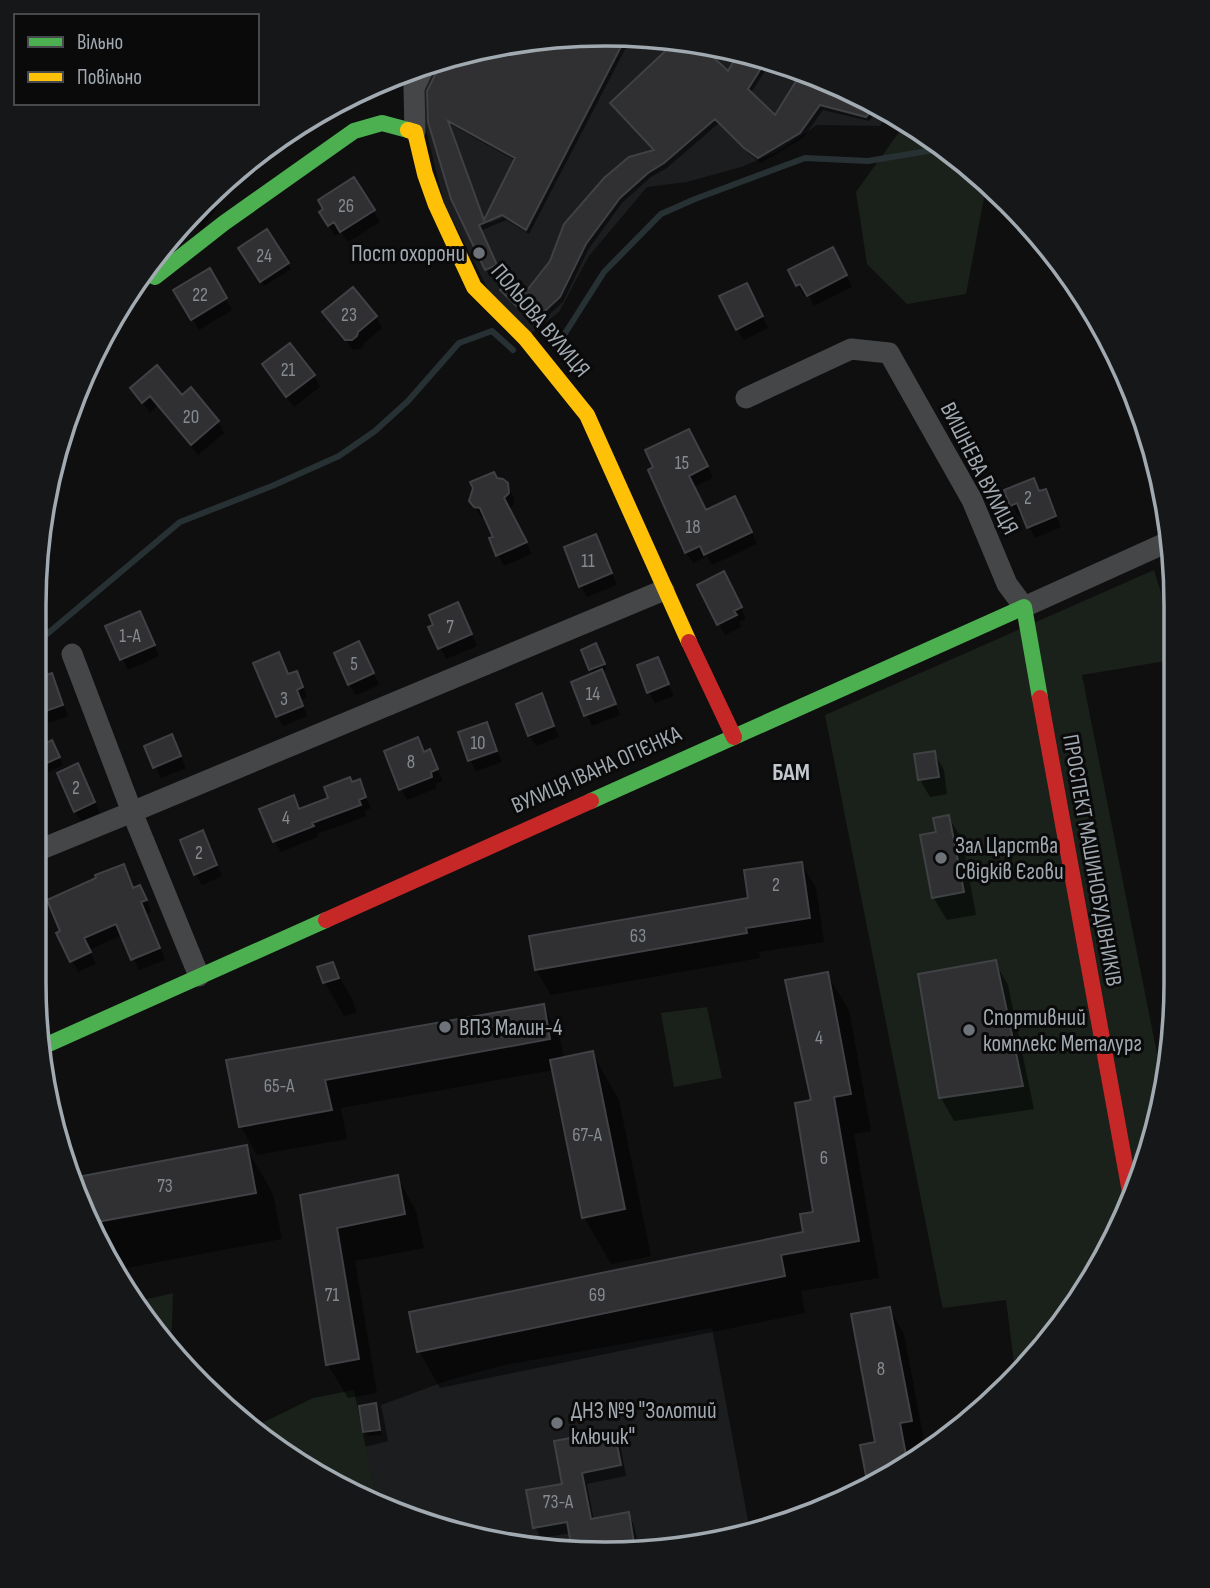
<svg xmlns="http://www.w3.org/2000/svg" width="1210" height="1588" font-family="'Sofia Sans Condensed',sans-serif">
<rect width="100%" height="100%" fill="#0f0f10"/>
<!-- built -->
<path fill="#1c1d1e" d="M605,33L717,44L824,77L888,111L880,126L817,125L777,152L741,167L687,182L647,187L589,256L559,312L525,338L503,319L444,203L419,101L431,63L494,44Z
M712,1328L750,1531L605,1555L457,1535L377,1502L365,1447L388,1441L381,1405L449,1380L504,1365Z"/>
<!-- green -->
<path fill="#1a201a" d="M907,121L923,130L987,182L966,294L907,304L867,264L856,192Z
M1154,570L1172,627V660L1082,675L1164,1089L1133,1201L1081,1300L1016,1379L1006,1300L943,1308L941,1300L825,715Z
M707,1007L722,1078L674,1087L661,1013Z
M173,1293L171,1349L135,1302Z
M354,1390L377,1502L319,1478L221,1403L260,1424L313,1398Z"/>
<!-- shadow -->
<path fill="#0007" fill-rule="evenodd" d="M605,33L632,36L529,234L506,220L480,231L453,198L440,65ZM448,123L516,161L484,223ZM510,210L511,214L489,223V219Z
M742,52L824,77L881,107L869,121L823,110L803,138L761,163L748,153L719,123L667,168L651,177L622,203L588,250L563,302L537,326L505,295L524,297L656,151L612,104L728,74ZM769,65L800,79L776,117L750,94Z
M310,117L295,144L281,136L288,129Z
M354,180L380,222L348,242L341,232L335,236L321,212Z
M219,194L222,199L202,230L189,222Z
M267,232L291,269L264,286L241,248Z
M839,261L852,287L814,306L808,294L804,296L798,285Z
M496,267L498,271L489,274L487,271Z
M209,271L232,310L199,330L176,291Z
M752,296L768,328L744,340L737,329Z
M324,312L376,317L382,328L364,343L363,348L353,350Z
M270,376H314L320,387L294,407Z
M132,388L182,398L218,422L224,433L198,455L157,406L150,413Z
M695,442L713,478L694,487L706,512L741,510L757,544L712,565L707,556L693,563L686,552L656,468Z
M497,480L506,484L513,496L514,504L509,510L532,554L504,566L498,555L495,538L487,518H482L471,500L475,488Z
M1045,491L1061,527L1035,538L1023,514L1018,516L1012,505Z
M596,536L617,585L587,597L581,586Z
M729,585L746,619L739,622L741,627L725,635L699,586Z
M463,615L477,646L446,659L431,628Z
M145,624L159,656L128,670L107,627Z
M598,650L606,669L601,671L620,715L592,726L573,683L593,675L583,651Z
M279,654L289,676L301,682L307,697L301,700L307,716L283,726L277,716Z
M365,654L379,685L356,695L349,684Z
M657,659L674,696L655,703L649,692Z
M51,675L57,686L68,716L34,728V681Z
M541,696L559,737L536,746L529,735Z
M486,724L502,762L476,771L470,760Z
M171,736L186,768L161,778L146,747Z
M418,740L425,753L429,752L443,781L435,784L437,788L407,800L401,789Z
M51,743L63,765L34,779V750Z
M934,753L944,770L947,794L930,797L920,780Z
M84,776L100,813L82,822L75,811Z
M359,781L371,808L364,811L366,816L317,834L318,837L281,852L274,841L293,797L300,810L331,799Z
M948,816L962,839L976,915L947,920L933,897L938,834Z
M202,832L222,876L202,885L196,874Z
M801,863L816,888L824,942L759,952L760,958L551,995L536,970L750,900Z
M123,866L134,889L146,898L151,912L146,914L165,960L139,970L122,935L89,950L96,964L78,972L59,934Z
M995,962L1008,985L1034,1109L954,1121L941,1098L920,976Z
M332,964L351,997L357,1012L344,1016L325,983L319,968Z
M827,974L849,1010L871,1131L854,1134L879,1278L801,1291L805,1313L440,1388L419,1351L805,1233L815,1213L813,1102Z
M543,1006L559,1034L564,1059L592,1053L619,1100L651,1256L611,1264L584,1217L553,1070L341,1108L347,1139L257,1155L241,1127L228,1061Z
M246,1147L273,1194L282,1239L111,1271L73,1179Z
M397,1177L416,1211L424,1248L355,1261L377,1393L348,1398L328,1365L302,1196Z
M889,1308L904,1334L925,1446L913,1448L916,1462L869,1485L877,1444Z
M375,1405L378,1410L381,1435L368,1436L365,1432Z
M613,1432L620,1443L626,1476L587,1484L594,1520L628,1514L634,1525L639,1549L605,1555L574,1551L571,1533L541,1538L535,1527L564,1485Z"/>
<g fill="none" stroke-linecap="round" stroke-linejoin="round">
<!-- stream -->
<path stroke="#273134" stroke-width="6" d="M557,346L604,272L661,214L695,199L805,158L868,161L945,148
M34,645L180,522L272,486L339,456L375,431L408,401L459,343L492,331L513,350"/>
</g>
<!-- building -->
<path fill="#303032" stroke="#3f4144" stroke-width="2" fill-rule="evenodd" d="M605,33L627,35L526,230L502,215L479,225L497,265L485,270L451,199L428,122L427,91L437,71V61L494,44ZM448,121L515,158L484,220Z
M677,40L697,42L728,71L740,51L767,59L748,89L775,115L803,70L824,77L876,105L866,117L820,105L800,133L758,158L744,148L715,119L664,163L648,173L620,198L586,244L560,297L533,322L500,290L507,282L524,294L550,261L564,224L604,178L629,157L654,150L610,103Z
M354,177L375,210L340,232L334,222L328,226L319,212L323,209L318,200Z
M267,229L289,263L260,282L238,248Z
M833,247L847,275L807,296L800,284L796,286L788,270Z
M210,268L227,298L191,320L173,290Z
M747,283L763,316L736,330L719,296Z
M353,287L377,316L358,332L357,336L352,340H345L322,312Z
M290,343L315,375L286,397L262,364Z
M157,365L182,395L191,387L219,421L191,445L150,396L142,403L130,388Z
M689,429L708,466L689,476L706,510L735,496L752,532L704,555L700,546L685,553L648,470L653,467L645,450Z
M494,472L497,478L503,479L508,483L509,493L504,498L527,542L496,556L489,538L493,537L480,508L474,507L469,501L473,488L470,482Z
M1034,478L1039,491L1046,489L1056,516L1027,528L1017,503L1010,506L1004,490Z
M596,534L612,573L579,587L564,547Z
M724,571L742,607L734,611L737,615L717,625L697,585Z
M458,602L472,634L438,649L428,627L433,625L429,615Z
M140,611L155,645L120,660L105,626Z
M359,641L374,673L348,685L334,653Z
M596,643L605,664L589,670L581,650Z
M279,652L288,674L297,671L303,687L297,690L303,706L276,717L253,663Z
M658,657L669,684L647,693L637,665Z
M602,669L616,704L584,716L571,682Z
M52,673L63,705L34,715V679Z
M542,693L554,726L528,736L516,704Z
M487,722L497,751L468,761L458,732Z
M172,734L181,756L153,768L144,746Z
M418,737L424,752L430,749L438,769L431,772L432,777L399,790L384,751Z
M52,740L60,757L34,769V749Z
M935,751L939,777L918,780L914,754Z
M78,763L95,802L74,812L57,773Z
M350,777L352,782L360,779L366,797L359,800L361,805L312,823L314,826L273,842L259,809L294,795L299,809L328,798L324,787Z
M949,815L964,892L932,898L920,835L936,832L933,818Z
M203,830L217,865L194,875L180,840Z
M802,862L810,918L746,928L747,933L535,970L529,936L748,898L744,870Z
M124,864L133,888L140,885L147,900L141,902L160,948L131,960L116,924L84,938L91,952L70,962L56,933L60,931L47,900L96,878L95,875Z
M996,960L1023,1086L939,1098L918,974Z
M333,962L339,978L323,983L317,967Z
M828,972L851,1094L834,1097L859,1241L781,1255L785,1276L417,1352L409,1312L803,1232L800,1214L813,1212L795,1103L811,1100L785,980Z
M544,1004L550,1039L325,1080L332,1110L239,1127L226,1060Z
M593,1051L625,1209L582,1218L550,1060Z
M247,1145L256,1193L91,1223L72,1178Z
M398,1175L405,1214L337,1228L359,1359L326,1365L300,1195Z
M890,1307L912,1421L900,1423L908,1466L868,1486L860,1445L875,1442L851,1314Z
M376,1403L380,1430L363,1432L359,1406Z
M614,1430L621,1465L582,1473L591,1519L629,1512L635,1550L605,1555L572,1550L567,1522L533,1528L526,1490L562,1484L554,1441Z"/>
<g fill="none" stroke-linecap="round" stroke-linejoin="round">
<!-- street -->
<path stroke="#444648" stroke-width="21" d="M415,132L414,88L425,65
M746,398L851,349L889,353L972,500L1007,584L1024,607L1172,540
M34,852L132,812L72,654
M199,976L132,812L664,590"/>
<!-- fast -->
<path stroke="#4caf50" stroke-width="16" d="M155,277L224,223L354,131L382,123L408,130
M591,801L1024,607L1040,698
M42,1047L326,920"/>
<!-- slow -->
<path stroke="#ffc107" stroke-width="16" d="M408,130L415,132L425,174L436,205L474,287L525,338L587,415L689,642"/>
<!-- jam -->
<path stroke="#c62828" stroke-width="16" d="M689,642L734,737
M1040,698L1132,1203
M326,920L591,801"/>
</g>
<!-- markers -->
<g fill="#6e7379" stroke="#0a0a0b" stroke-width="2.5">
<circle cx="479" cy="253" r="7"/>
<circle cx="941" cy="858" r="7"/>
<circle cx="445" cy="1027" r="7"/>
<circle cx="969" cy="1030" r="7"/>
<circle cx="557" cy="1423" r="7"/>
</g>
<g text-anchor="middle" stroke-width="6" stroke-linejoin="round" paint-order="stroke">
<!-- number labels -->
<g font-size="19" fill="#858b91">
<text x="346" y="212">26</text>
<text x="264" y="262">24</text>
<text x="200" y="301">22</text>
<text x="349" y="321">23</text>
<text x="288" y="376">21</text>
<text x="191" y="423">20</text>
<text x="682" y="469">15</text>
<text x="1028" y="504">2</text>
<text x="693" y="533">18</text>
<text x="588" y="567">11</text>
<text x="450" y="633">7</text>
<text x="130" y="642">1-А</text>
<text x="354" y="670">5</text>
<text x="593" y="700">14</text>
<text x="284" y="705">3</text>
<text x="478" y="749">10</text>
<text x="411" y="768">8</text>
<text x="76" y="794">2</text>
<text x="286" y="824">4</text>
<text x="199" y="859">2</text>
<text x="776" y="891">2</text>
<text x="638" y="942">63</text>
<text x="819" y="1044">4</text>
<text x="279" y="1092">65-А</text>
<text x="587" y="1141">67-А</text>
<text x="824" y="1164">6</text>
<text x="165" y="1192">73</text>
<text x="332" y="1301">71</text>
<text x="597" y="1301">69</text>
<text x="881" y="1375">8</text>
<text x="558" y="1508">73-А</text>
</g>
<!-- poi labels -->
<g font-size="23" fill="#a1a9b1" stroke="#0a0a0b" text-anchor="start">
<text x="465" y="261" text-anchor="end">Пост охорони</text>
<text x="955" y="853">Зал Царства<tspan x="955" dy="26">Свідків Єгови</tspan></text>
<text x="983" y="1025">Спортивний<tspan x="983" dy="26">комплекс Металург</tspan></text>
<text x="459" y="1035">ВПЗ Малин-4</text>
<text x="571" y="1418">ДНЗ №9 "Золотий<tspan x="571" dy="26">ключик"</tspan></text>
</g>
<!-- street labels -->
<g font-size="23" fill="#a1a9b1" stroke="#0a0a0b">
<text transform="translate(541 320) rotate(50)" y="8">ПОЛЬОВА ВУЛИЦЯ</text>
<text transform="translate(980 468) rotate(63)" y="8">ВИШНЕВА ВУЛИЦЯ</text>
<text transform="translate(596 769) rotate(-24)" y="8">ВУЛИЦЯ ІВАНА ОГІЄНКА</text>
<text transform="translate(1093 860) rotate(80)" y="8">ПРОСПЕКТ МАШИНОБУДІВНИКІВ</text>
</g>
<!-- neighbourhood labels -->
<g font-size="24" font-weight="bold" fill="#c1c7cd" stroke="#0a0a0b">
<text x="791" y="780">БАМ</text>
</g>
</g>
<!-- crop -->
<path d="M0 0H1210V1588H0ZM605 46H605A559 559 0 0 1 1164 605V983A559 559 0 0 1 605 1542H605A559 559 0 0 1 46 983V605A559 559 0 0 1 605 46Z" fill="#161718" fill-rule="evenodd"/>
<path fill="none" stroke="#a1a9b1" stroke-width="3.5" d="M605 46H605A559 559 0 0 1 1164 605V983A559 559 0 0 1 605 1542H605A559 559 0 0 1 46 983V605A559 559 0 0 1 605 46Z"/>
<!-- legend -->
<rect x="14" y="14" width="245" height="91" fill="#0a0a0b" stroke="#464a4d" stroke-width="2"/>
<rect x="28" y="37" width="35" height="10" fill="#4caf50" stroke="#464a4d" stroke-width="2"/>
<text x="77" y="49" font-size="21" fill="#a1a9b1">Вільно</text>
<rect x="28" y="72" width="35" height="10" fill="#ffc107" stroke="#464a4d" stroke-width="2"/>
<text x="77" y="84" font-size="21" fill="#a1a9b1">Повільно</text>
</svg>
